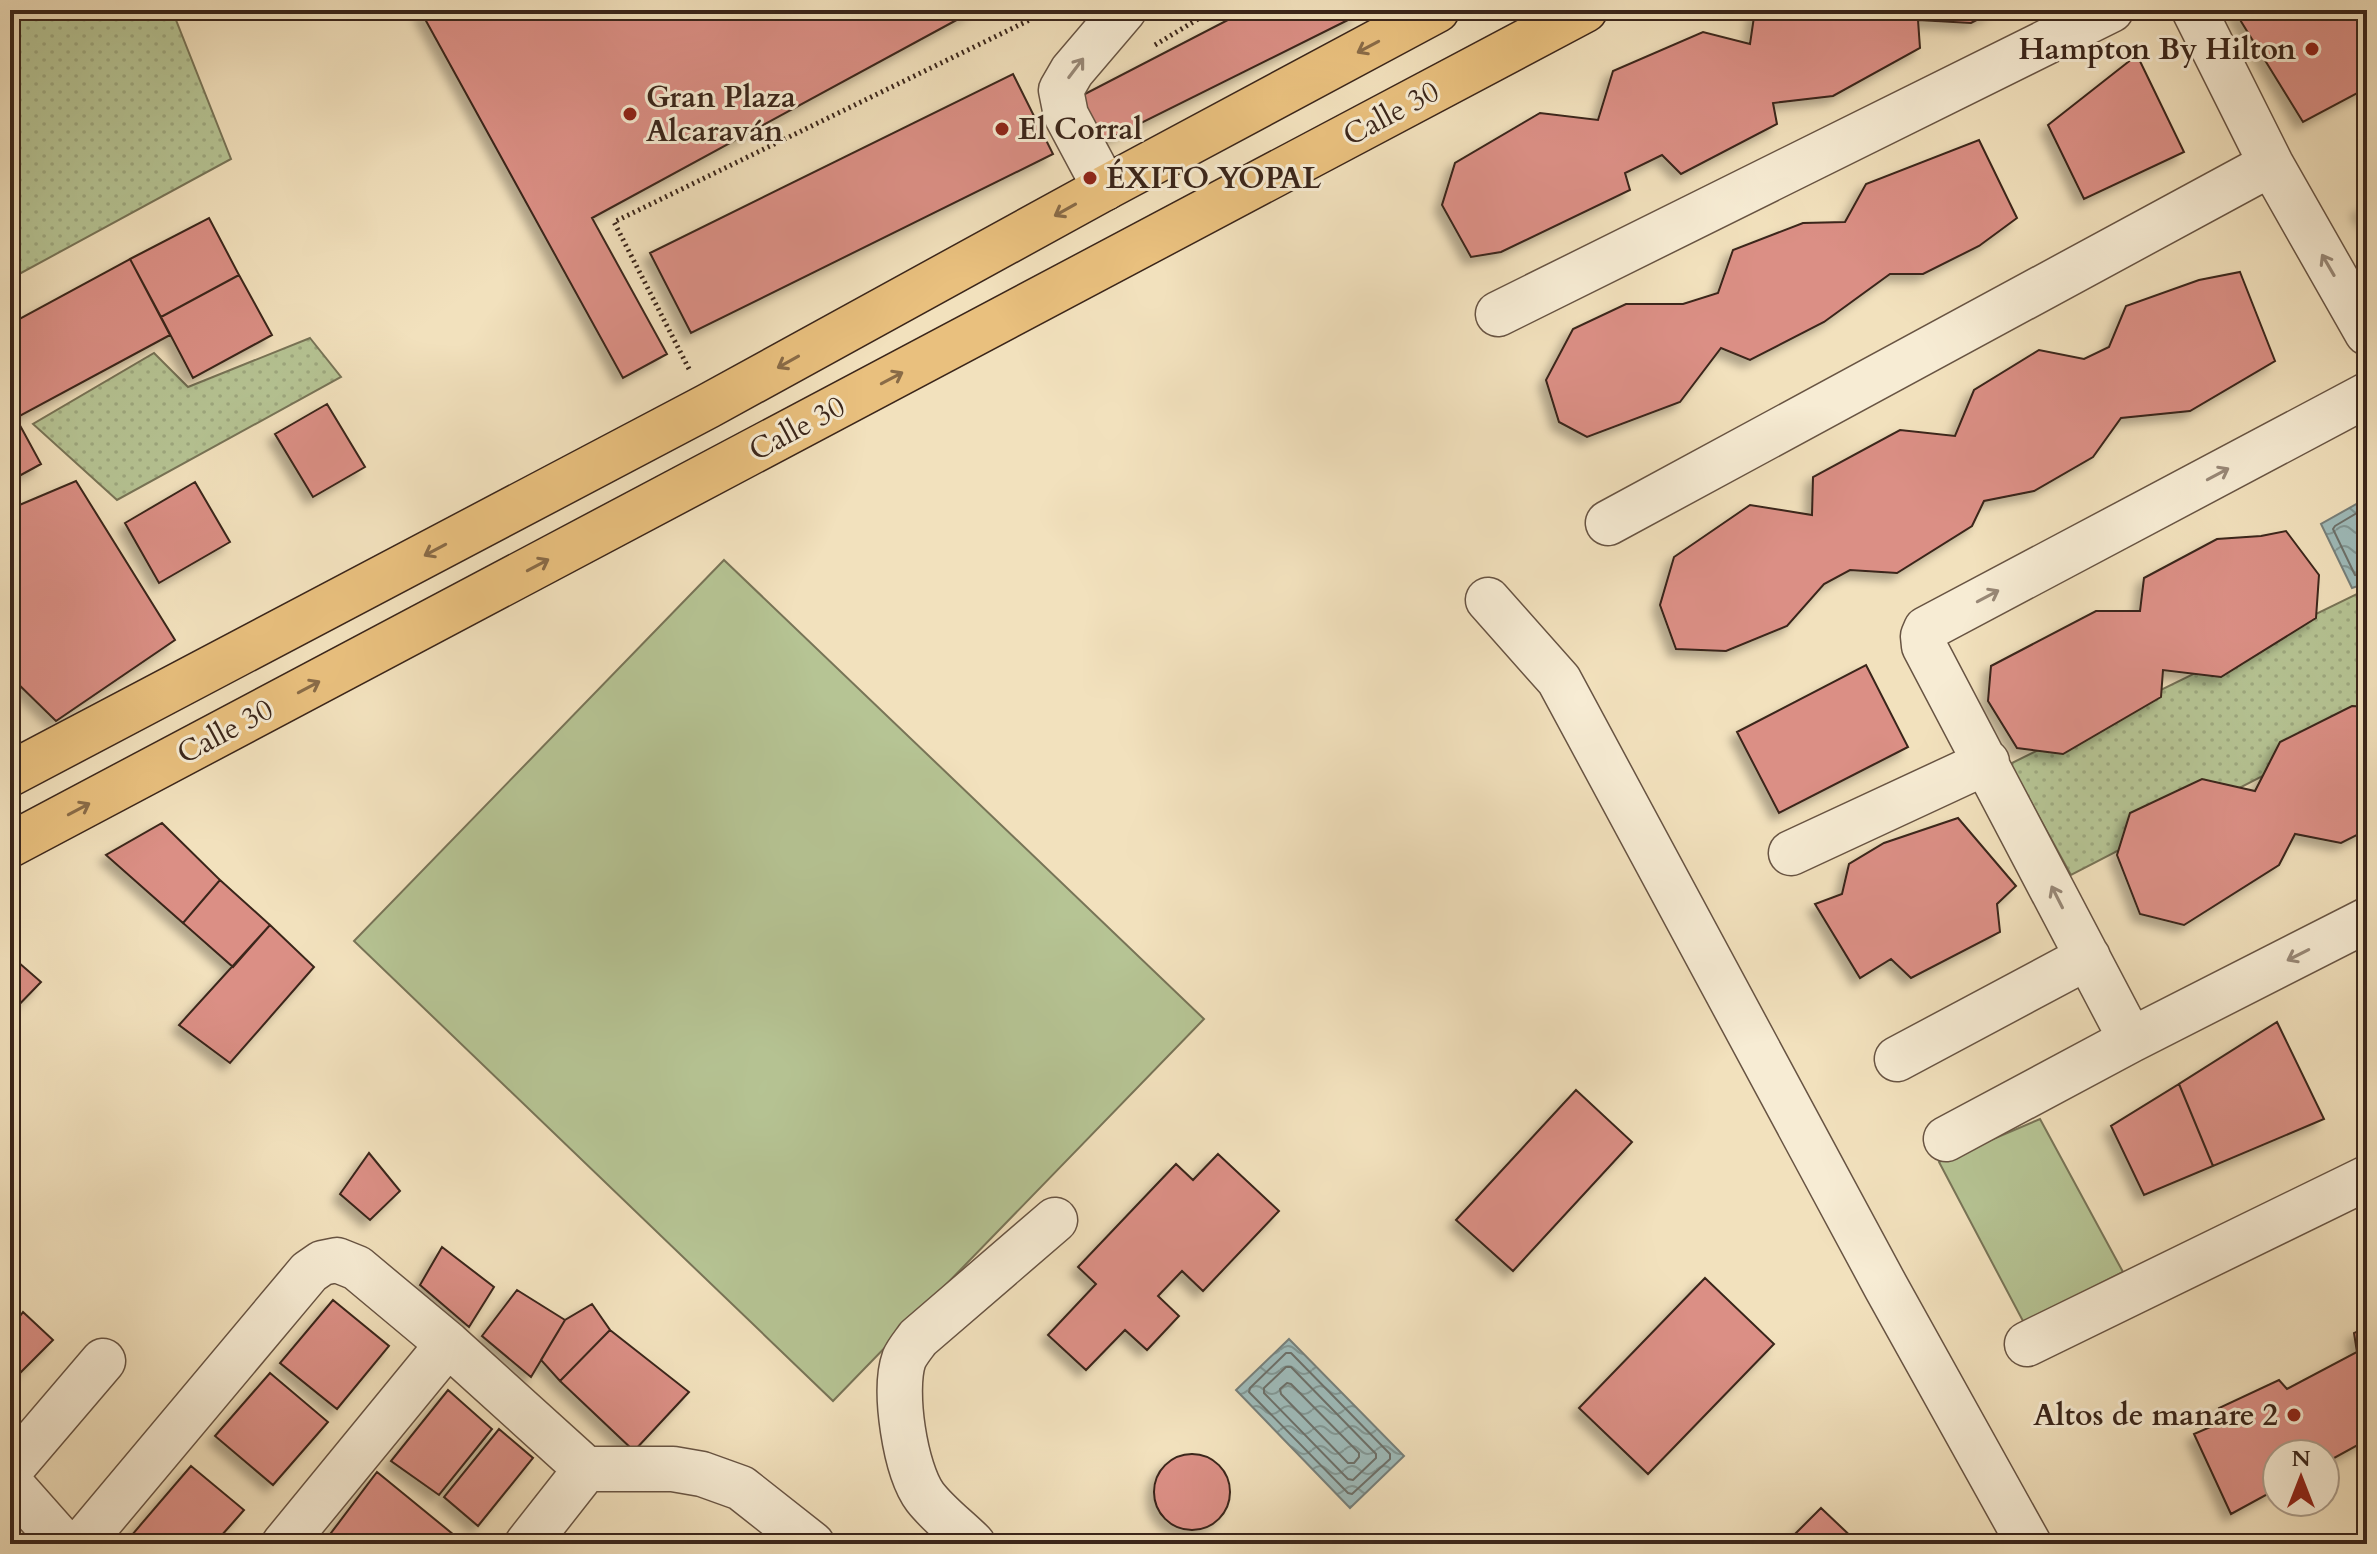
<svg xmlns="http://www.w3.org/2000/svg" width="2377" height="1554" font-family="Cardo,serif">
<defs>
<pattern id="grass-dots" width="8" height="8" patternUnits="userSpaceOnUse" patternTransform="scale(2)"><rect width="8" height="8" fill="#b6c494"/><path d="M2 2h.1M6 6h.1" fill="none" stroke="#9da87f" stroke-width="1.8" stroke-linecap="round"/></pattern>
<pattern id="water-waves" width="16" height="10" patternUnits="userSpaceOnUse" patternTransform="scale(2)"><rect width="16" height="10" fill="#9ebbba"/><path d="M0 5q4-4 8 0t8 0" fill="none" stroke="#829896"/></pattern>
<filter id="shadow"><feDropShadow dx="-7" dy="7" stdDeviation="4" flood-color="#0004"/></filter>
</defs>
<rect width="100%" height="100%" fill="#f2e1bd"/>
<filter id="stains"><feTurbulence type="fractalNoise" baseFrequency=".0025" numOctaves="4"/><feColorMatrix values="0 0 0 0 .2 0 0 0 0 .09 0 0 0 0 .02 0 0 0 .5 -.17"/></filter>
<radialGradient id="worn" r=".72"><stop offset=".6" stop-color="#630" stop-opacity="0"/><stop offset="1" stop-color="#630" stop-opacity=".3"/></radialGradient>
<!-- grass -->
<path fill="url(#grass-dots)" stroke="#787457" stroke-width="2" d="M10,10H172L231,159L10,279Z
M310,338L341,377L117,500L33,424L154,353L188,387Z
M2367,589V722L2071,875L2010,764Z"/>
<!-- green -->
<path fill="#b6c494" stroke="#787457" stroke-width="2" d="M724,560L1204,1019L833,1401L354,941Z
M2040,1119L2123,1272L2024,1323L1939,1162Z"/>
<!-- water -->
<path fill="url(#water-waves)" stroke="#767f7a" stroke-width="2" d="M2367,498V583L2352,588L2321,524Z
M1289,1339L1404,1456L1350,1508L1236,1390Z"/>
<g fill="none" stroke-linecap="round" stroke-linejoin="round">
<!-- shore -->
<path stroke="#6c706a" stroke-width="2" d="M2367,507L2335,526L2333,529L2355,575L2367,576
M1286,1353H1291L1390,1454V1459L1352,1494L1348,1493L1249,1392L1250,1388Z
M1286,1367H1291L1376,1454V1458L1353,1480L1348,1479L1264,1393V1388Z
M1287,1383L1291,1384L1359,1453V1457L1354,1463H1348L1281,1394L1280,1389Z"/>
</g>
<!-- building -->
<path fill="#db8f85" stroke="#3a251a" stroke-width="2" filter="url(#shadow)" d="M420,10H975L592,218L667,354L623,378Z
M1247,10H1355L1358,15L1103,142L1081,96Z
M1755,10H1996L1971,23L1918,20L1920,48L1833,96L1773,103L1777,124L1681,174L1662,155L1625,173L1630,190L1501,252L1471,257L1442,205L1455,163L1540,113L1598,120L1613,71L1703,32L1750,44Z
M2234,10H2367V88L2303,122Z
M2137,55L2184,152L2084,199L2048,125Z
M1013,74L1053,154L691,333L650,253Z
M1979,140L2017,218L1979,246L1923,274H1890L1824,322L1750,360L1721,348L1680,402L1587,437L1559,422L1546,380L1573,329L1626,304H1683L1718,293L1733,250L1803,223L1845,222L1866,184Z
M2367,203V223L2358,209Z
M209,218L239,275L161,317L130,259Z
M130,259L170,335L16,418L10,407V324Z
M2240,272L2275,361L2190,411L2121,418L2093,457L2034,491L1984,501L1972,526L1897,573L1850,570L1824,584L1787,626L1726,651L1676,649L1660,605L1674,557L1750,505L1812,515L1813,477L1900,430L1955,436L1974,390L2039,350L2084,359L2109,347L2126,306L2199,280Z
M239,275L272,335L193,378L161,317Z
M327,404L365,467L313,497L275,434Z
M10,407L41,464L10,481Z
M76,481L175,640L56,721L10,676V509Z
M195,482L230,542L159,583L125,523Z
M2286,531L2319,575L2316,618L2221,677L2163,670L2161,697L2063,754L2017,748L1988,701L1991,666L2096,611H2140L2144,578L2217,539L2261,536Z
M1866,665L1908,747L1779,813L1737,732Z
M2352,706L2367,707V830L2341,843L2295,834L2279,865L2184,925L2140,914L2117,855L2130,813L2202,779L2255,791L2280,742Z
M1958,818L2016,886L1997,904L2000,932L1911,978L1891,959L1860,978L1815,904L1842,894L1849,864L1884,843Z
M162,823L220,880L183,923L106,855Z
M220,880L270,925L233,967L183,923Z
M270,925L314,967L230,1063L179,1025Z
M10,955L41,982L10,1014Z
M2277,1022L2324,1119L2213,1166L2179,1084Z
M2179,1084L2213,1166L2144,1195L2111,1126Z
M1576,1090L1632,1142L1513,1271L1456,1220Z
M369,1153L400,1191L370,1220L340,1194Z
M1218,1154L1279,1211L1203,1291L1182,1271L1158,1296L1179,1316L1147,1350L1125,1330L1086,1370L1048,1335L1096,1284L1078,1267L1176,1164L1193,1180Z
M442,1247L494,1287L469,1327L420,1285Z
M1705,1278L1774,1344L1648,1474L1579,1408Z
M517,1290L565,1320L531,1377L482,1336Z
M333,1300L389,1346L337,1409L280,1363Z
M592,1304L610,1330L560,1381L541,1360L565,1320Z
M23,1312L53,1340L13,1380L10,1377V1330Z
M2367,1327V1440L2325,1463V1454H2277V1489L2231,1514L2194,1434L2222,1422L2219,1408L2279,1380L2287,1389L2357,1352L2354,1333Z
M610,1330L689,1392L634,1451L560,1381Z
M270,1373L328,1422L273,1485L215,1436Z
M448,1390L492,1429L439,1495L391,1461Z
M499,1429L533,1458L478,1526L444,1497Z
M1154 1492a38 38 0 1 1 76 0a38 38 0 1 1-76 0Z
M191,1466L244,1510L214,1544H141L131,1536Z
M377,1472L465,1544H328L325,1541Z
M1821,1508L1859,1544H1785Z"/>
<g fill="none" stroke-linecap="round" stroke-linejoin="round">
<defs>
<path id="minor" d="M2194,10L2271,164L2367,333
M1105,188L1066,115L1061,90L1072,71L1124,10
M1498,314L2111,10
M1608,523L2271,164
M1488,600L1559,680L1886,1287L2029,1544
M1791,853L1987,762
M2131,1040L1924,646L1923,636L1926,629L2367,395
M1897,1059L2088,957
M1946,1139L2131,1040L2367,920
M2027,1344L2367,1178
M586,1469H673L702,1474L741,1488L812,1544
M10,1470L103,1361
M10,1483L64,1544
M81,1544L309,1272L322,1263L337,1260L357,1268L448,1344L586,1469L527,1544
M284,1544L448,1344
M973,1544C958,1529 938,1514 925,1497C905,1470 893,1390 904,1359C907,1352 913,1345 918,1338L1055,1220"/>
<path id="major" d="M10,774L708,406L1105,188L1437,10
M10,845L1585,10"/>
</defs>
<!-- minor casing -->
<use href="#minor" stroke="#685443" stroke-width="47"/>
<!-- major casing -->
<use href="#major" stroke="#3a251a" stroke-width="47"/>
<!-- path -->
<path stroke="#3a251a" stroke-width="5" stroke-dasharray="2 4" stroke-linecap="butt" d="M1155,45L1213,10
M689,369L614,222L1048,11"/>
<!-- minor -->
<use href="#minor" stroke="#f7ecd4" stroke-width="44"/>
<!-- major -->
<use href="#major" stroke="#e9c07e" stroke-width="44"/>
</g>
<!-- one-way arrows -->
<defs><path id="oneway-shaft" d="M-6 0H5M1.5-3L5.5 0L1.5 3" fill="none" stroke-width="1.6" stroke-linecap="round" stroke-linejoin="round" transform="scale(2)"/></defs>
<g stroke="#896b47">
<use href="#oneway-shaft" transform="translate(1368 47) rotate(152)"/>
<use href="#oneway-shaft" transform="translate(1065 210) rotate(151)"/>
<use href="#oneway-shaft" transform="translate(788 362) rotate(151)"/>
<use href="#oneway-shaft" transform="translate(892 378) rotate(-28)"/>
<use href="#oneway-shaft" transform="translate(435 550) rotate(152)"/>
<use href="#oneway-shaft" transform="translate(538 565) rotate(-28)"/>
<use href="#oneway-shaft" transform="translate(309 687) rotate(-28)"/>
<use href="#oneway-shaft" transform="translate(79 809) rotate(-28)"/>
</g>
<g stroke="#988877">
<use href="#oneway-shaft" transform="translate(1076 68) rotate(-53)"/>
<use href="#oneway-shaft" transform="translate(2328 265) rotate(-120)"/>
<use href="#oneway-shaft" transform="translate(2218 474) rotate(-28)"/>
<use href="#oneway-shaft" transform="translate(1988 596) rotate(-28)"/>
<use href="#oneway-shaft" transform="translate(2057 897) rotate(-117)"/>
<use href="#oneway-shaft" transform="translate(2298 955) rotate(153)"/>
</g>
<!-- markers -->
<g fill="#8f2418" stroke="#f7ecd4" stroke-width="3">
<circle cx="2312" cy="49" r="8"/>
<circle cx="630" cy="114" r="8"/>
<circle cx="1002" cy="129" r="8"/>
<circle cx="1090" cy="178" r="8"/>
<circle cx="2294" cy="1415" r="8"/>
</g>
<g text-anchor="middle" stroke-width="6" stroke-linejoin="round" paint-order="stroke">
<!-- poi labels -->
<g font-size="30" font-weight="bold" fill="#3a251a" stroke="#f7ecd4" text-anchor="start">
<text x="2296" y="59" text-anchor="end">Hampton By Hilton</text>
<text x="646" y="107">Gran Plaza<tspan x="646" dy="34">Alcaraván</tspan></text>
<text x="1018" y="139">El Corral</text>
<text x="1106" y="188">ÉXITO YOPAL</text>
<text x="2278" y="1425" text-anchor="end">Altos de manare 2</text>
</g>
<!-- street labels -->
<g font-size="30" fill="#3a251a" stroke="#f7ecd4">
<text transform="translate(1391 113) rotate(-28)" y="10">Calle 30</text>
<text transform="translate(797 428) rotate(-28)" y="10">Calle 30</text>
<text transform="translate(225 731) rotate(-28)" y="10">Calle 30</text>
</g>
</g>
<!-- margin -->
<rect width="2377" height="1554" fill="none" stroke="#f2e1bd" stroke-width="40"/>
<rect x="12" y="12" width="2353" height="1530" fill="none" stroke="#3a251a" stroke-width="4"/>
<rect x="20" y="20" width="2337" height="1514" fill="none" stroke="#3a251a" stroke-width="2"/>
<!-- north arrow -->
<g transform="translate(2301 1478)"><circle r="38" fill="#f7ecd4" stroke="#ab9c8a" stroke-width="2"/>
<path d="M0-6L14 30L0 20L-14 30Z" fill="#8f2418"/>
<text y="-12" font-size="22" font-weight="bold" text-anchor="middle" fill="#3a251a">N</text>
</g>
<rect width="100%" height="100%" filter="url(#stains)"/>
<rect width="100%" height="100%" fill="url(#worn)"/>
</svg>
